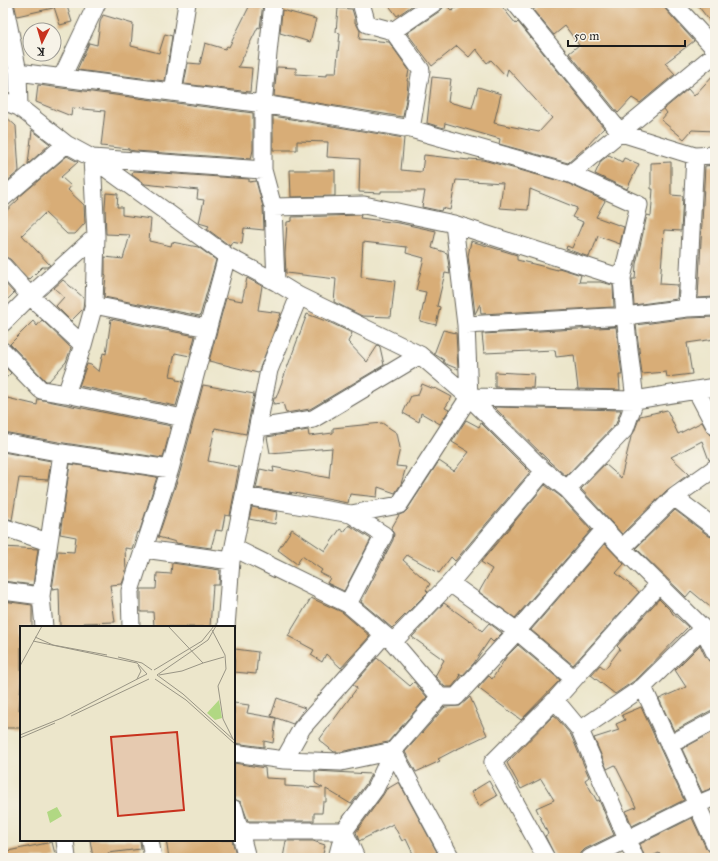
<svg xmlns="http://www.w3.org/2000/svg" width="718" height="861" font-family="'IM FELL Great Primer',serif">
<rect width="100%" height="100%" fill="#f7f3e8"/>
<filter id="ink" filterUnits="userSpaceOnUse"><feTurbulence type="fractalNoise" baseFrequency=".025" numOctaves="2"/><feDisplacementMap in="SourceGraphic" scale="8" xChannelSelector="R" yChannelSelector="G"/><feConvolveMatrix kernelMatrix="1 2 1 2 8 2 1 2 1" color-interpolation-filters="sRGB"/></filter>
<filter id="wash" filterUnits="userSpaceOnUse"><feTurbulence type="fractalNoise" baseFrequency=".012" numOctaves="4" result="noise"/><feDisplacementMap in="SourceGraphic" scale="16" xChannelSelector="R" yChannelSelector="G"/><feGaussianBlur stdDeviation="0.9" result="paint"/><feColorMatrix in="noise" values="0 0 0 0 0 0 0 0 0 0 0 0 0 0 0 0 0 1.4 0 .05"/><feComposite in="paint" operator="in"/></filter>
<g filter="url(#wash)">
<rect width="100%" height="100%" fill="#ece6cb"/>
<g id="blocks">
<!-- building -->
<path fill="#d8ad77" d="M14,3H66L72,22L60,25L53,4V8L17,16Z
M251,3H263L260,28L258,27L238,67L252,68L250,92L184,84L188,63L200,64L205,43L225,49L227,46L229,47Z
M387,3H416L397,16Z
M444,3L452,11L462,3H499L516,24L518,22L604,128L586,147L568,163L499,144L500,139L445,123L444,128L427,123L432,77L451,79L448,102L472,108L478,87L501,94L494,123L539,132L552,118L508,69L506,76L491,60L487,63L476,49L469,57L457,46L432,66L407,33L440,11L443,8Z
M542,3H663L666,10L694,41L665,63L675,74L640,103L632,98L618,113L569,53L579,45L565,26L554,35L533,10Z
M696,3H715V28Z
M338,8L352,9L355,19V23H356L360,31L359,39L389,42L409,70L407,81H408L407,93L403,117L274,96L277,67L296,68V74L327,76V73H336L340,33L336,32Z
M282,10L316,19L310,42L280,33Z
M103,15L133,24L131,46L159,53L165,34L172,36L165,81L77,70L89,43L97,45L100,22Z
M715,73V131L692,130L684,139L661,120L667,113L664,109L688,89L694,96Z
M38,85L253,113V150L251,159L135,151L129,150V149L101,146L105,111L72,108L71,116L36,102Z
M3,114L16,126L19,171L4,184L3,182Z
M273,116L404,138L401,170L422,172L424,155L469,160V159L483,160L567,183L605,201L596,217L624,227L620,244L598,236L592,252H591L589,257L566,249L567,246L572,248L583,222L572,217L577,208L530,189L528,210L500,208L503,183L456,180L450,210L442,208L441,211L422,207L425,191H381V193L359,192L360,159L327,157L328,142L297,141V150H273Z
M32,130L50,144L28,164Z
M609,155L622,162L624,158L639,164L627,189L595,174L601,161Z
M67,156L78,162L61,177L71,186L68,190L84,205L85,223L75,234H67L45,213L22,235L50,265L47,267H42L29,280L10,259L3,256V214L19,199L18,198Z
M671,162V195L683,196L681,231L664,230L660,284L678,285L677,299L634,305L632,279H635L636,264L647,215L651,216L653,189H651V163Z
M715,165V297L698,298L705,166Z
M290,170H335V196L291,197Z
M133,171L249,179V182L256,181L263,207L264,230L244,228L242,244L232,242L230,246L207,229L209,226L199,223L204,200L197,199L198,190L145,184L132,175Z
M106,193L118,194L117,207H122V215L151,219L149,241L171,246L172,242L198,247L216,260L200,316L104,297L106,276L105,275V257L123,259L130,235L106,234L105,207Z
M361,215L360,218L399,223L436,231L432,248L447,253L450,274L445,273L437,306L440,307L436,325L420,321L426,292L416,290L424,258L406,253L407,247L363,242L361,277L395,281L391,317L362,316L334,302L336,279L286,273L285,254L287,222L292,221V217Z
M471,241L517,255V260L558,270L559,268L581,275L579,282H600L613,285L614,307L481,314L480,304L475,314L468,256Z
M247,278L262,286L258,310L281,313L258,373L209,361L226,298L242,301Z
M63,280L84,298L83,309L71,321L56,306L64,297L54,288Z
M3,281L14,293L3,304Z
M307,314L331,323L352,333L348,342L367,362L378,345L380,347L384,365L310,409L286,413L283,403L273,404L274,398H276Z
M715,317V339L687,343L692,374L667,377L666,372L642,374L636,325L688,318Z
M111,319L195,336L190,356L175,353L170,376L176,377V380L183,381L176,406L79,386L87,364L91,365L99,372L103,353L106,354Z
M42,320L71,348L66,362L49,381H46L10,344L33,321L37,326Z
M616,327L622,375H619L620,390L578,389L574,355L556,357L555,350L484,353L482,334Z
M443,330L456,333L458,369L446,364L443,362L444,360L434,354Z
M3,365L11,373L3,381Z
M495,372L534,374L533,388L495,387Z
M422,384L434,389L435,388L452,397L445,408L449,410L440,424L421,413L419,422L403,413L411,396L418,395Z
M203,385L254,394L246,434L215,428L208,461L239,467L230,516L225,515L222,531L216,530L211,548L176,543V542L158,537L180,472Z
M3,397L37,405L38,399L171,426L163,458L64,443L3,432Z
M494,407L621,410L616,424L566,476L551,463Z
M667,410L678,434L702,422L709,434L715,436V458L709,460L702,441L671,457L689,474L667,490L622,534L581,489L605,464L621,478L631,437L634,432L640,416Z
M466,420L479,427L481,423L530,472L455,561L451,557L439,573L407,555L403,560L430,584L426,590L428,592L392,628L361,602L393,540L394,534L391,529L399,515L404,513L407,510L439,461L454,471L469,452L452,442Z
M382,423L397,433L400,448L396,466L406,467L401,484L395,493L378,487L377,497L350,494L348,503L289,492L292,494L256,488L260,469L274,472L273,467L329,478L332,448L270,453L267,437L308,430L309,436L333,433V428Z
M3,452L51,461L48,480L19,478L12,520L3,517Z
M70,464L157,477L139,533L137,532L132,549L125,548L126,573L122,584L110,585L115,622L84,623V626L60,627L59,588L52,589L58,551L74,552L76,537L60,534Z
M545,485L560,496L591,530L515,618L479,592L492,569L481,562Z
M252,507L277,512L275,524L249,519Z
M675,510L709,536L715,538V611L691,591L686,597L636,548Z
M349,525L371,539L344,591L327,583L330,578L320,573L322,570L302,556L297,564L278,550L292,529L325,551L340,529L344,532Z
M605,544L624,564L616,573L639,592L573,665L531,630Z
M3,547L38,549L33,585L3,581Z
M172,563L220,570L219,585H213L210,627H154L153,612H141V589H156L157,573L171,574Z
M311,598L342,612L370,636L341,668L326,654L322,662L311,655L314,650L288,636Z
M659,599L672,612V613L688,627L637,679L615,694L591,675L600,665L605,669L620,649L617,646Z
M3,601L32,605V627H21V681L19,710H21V728H3Z
M444,603L469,621L470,620L482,631L489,623L502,633L493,642L490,639L474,663L462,676L459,674L460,677L452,687H445L435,676L444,660L412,637Z
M518,645L560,680L521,720L478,688L489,676L492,679L507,656Z
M700,645L706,658L709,661L715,664V710L710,711L674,731L659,699L686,687L675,670Z
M235,649L258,652L256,674L234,672Z
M377,658L410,686L414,682L427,697L388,742L340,752H334L319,740L357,688L353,685Z
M470,697L487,735L455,750L438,759L440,761L416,772L405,752L445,707L460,706Z
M277,698L305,708L293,724L271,716Z
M234,703L249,705L247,713L276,718L273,743L264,741V747L234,743Z
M641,707L684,800L632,826L626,811L636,807L615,765L607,769L594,738L619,730L616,724L625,720L622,715Z
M554,715L571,735L589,777L585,780L597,801L599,800L614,835L585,849L581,853L580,858H556L545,836L548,834L536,808L554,800L541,779L521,789L507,763Z
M715,731V787L702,792L682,749Z
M234,763L265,768L266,778L285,779V786L323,788L315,783V771L371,774L366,784L351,804L326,789V802H323L322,813H314V821H248L241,802L234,799Z
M489,781L497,796L479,806L471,792Z
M399,782L437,852L426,858H415L406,839L402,841L393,824L359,841L356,832L383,795L387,788V789Z
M692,818L706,848L710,852L714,854L715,858H661L659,853L648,858H645L640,844Z
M90,840H140L141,849L108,853L109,858H93Z
M166,840H232L237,858H169Z
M286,841H313L325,845L322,858H283Z
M52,842L56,858H3V852Z"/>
</g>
</g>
<g filter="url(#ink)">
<use href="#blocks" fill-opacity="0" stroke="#656359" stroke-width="1"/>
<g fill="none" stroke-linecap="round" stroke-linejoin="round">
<defs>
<path id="minor" d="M4,3L18,72
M273,3L263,104V170L273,207L276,282
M361,3L367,24L393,31L421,70L411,129
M515,3L621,133L695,156L715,155
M673,3L715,49
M393,31L434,3
M62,77L97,3
M173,92L187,3
M3,101L19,107L66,144L92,158L227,256L276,282L299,296L420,355L469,397L544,471L567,489L622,548L703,628L715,653
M19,107L18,72L263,104L411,129L570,174L715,54
M3,198L66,144
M273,207L364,205L454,224L466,325
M454,224L622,278
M3,266L30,296L83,345
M94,305L207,328
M687,308L695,156
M3,323L30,296L96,236
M3,351L41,390L66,394L183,418
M696,390L715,426
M66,394L83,345L94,305L96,236L92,158L263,170
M469,397L635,400L715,387
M258,428L313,419L420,355
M3,442L62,453L170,469
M567,489L625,429L635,400L625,316L622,278L639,205L570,174
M244,496L351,514L399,505L469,397L466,325L625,316L687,308L715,307
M674,497L715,468
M3,527L48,542
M234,548L348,604L393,642L440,697
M622,548L674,497L715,528
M144,549L231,561
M450,583L517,631L573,678
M3,591L41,596
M348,604L384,535L351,514
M44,627L41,596L62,453
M131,627L130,591L170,469L227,256
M226,627L231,561L269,370L299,296
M393,642L450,583L544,471
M643,687L715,844
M555,700L580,730
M669,745L715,720
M234,753L284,760L302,728L384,635
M284,760L341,762L393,751L375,789L344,831L337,858
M234,809L247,858
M240,831H344L356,858
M65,840L67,858
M150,840L153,858
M451,858L393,751L440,697H456L517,631L604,530
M546,858L493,762L555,700L659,584
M590,858L696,805L715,797
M635,858L580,730L643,687L703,628"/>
</defs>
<!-- minor casing -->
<use href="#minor" stroke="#656359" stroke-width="19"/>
<!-- minor -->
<use href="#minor" stroke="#fff" stroke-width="17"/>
</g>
</g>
<!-- overview -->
<g transform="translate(20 626)">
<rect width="215" height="215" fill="#ece6cb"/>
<path d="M199,74L202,92L195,94L187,87ZM37,181L42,190L30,197L27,186Z" fill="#b1d883"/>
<path fill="none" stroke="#999585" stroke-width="1" d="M148,0L183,37L204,31M192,4L205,29L206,43L198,60L203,93L213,113M15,11L33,19L87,29M98,31L122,37L132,44M0,40L22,0M134,44L182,15L194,0M137,49L163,68L215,115M137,49L188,14L196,0M139,49L162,45L183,37M117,53L121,45L118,39M135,53L166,74L215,118M51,90L129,53M0,109L42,92L127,48L117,37L13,15M0,112L35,97"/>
<path fill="#c8321e" fill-opacity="0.15" stroke="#c8321e" stroke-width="2" d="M157,106L164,184L98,190L91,111Z"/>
<rect width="215" height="215" fill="none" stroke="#1c1c1c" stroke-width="2"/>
</g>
<!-- margin -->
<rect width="718" height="861" fill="none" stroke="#f7f3e8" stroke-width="16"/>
<!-- north arrow -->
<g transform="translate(42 42) rotate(185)"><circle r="19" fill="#f7f3e8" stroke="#9f9d96"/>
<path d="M0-3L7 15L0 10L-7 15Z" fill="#c8321e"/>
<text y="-6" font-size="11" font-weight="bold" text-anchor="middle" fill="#1c1c1c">K</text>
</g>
<!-- scale -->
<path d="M568 40v6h117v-6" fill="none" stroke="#1c1c1c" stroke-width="2"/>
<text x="574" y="40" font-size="12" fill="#1c1c1c" stroke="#f7f3e8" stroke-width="3" paint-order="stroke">50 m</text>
</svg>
